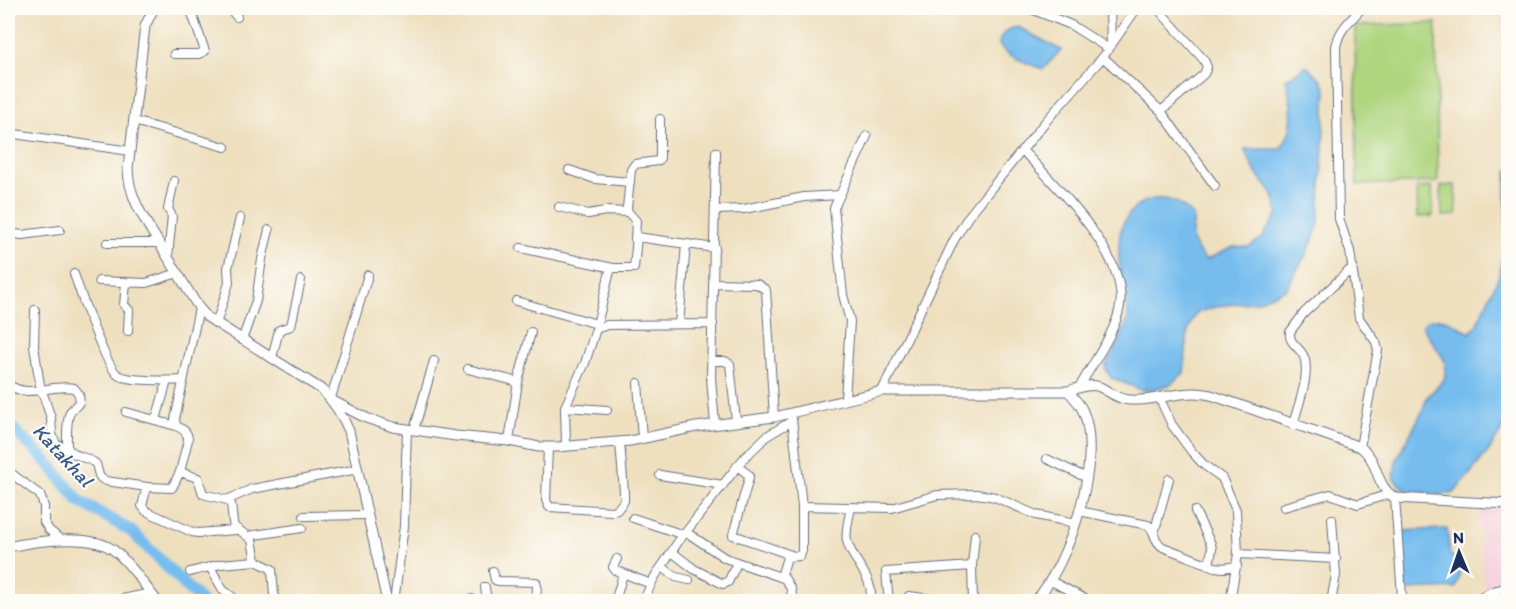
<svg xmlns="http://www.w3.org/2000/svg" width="1516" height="609" font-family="Itim,sans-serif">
<rect width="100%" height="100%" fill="#fdfcf7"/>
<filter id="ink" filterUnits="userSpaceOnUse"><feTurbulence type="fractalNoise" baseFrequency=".0167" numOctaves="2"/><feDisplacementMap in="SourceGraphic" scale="12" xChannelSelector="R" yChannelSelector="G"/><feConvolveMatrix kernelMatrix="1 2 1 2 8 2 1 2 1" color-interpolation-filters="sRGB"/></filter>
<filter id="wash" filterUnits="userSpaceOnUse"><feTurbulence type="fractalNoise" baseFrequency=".008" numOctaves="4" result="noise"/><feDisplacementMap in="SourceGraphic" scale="24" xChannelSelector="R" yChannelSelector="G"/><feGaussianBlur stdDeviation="1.35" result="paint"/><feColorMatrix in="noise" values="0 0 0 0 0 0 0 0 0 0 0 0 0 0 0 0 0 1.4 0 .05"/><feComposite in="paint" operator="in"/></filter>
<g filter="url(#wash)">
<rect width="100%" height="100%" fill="#eedfbe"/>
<!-- built -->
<path fill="#f4cfdd" d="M1478,505L1508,507V586L1484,590Z"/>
<!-- green -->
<path fill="#afd57f" stroke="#65826e" stroke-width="1.5" d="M1436,23L1438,182L1357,185L1355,26Z
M1455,185L1457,215L1442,216L1441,186Z
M1432,187L1433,216L1418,217L1417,188Z"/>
<!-- water -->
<path fill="#76bdee" stroke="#4876a6" stroke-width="1.5" d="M1018,27L1061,50L1043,69C1028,63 1009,58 999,45C1000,33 1007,29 1018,27Z
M1306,66L1321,79L1326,89L1319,224L1308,251L1286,289L1258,301L1219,306L1196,313L1188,330L1184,373L1171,384L1157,388L1142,390L1111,378L1105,367C1111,355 1127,330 1128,317C1129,310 1126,301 1124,294C1121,275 1117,255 1120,235C1127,196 1172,185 1194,219C1189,239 1192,245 1206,260L1233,247H1249L1262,238L1278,214L1273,194L1256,173L1244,149H1280C1297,129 1292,103 1286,79Z
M1508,169V419L1490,449L1454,493L1442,495L1404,489L1394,479L1396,461L1422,412L1427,397L1444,380L1446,371L1444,359L1422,326C1435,309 1456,325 1470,333L1476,326L1499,276L1506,238V179Z
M1447,529L1450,556L1455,557L1460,573L1456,588L1406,590L1400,531Z"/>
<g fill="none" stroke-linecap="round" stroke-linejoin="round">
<!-- river -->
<path stroke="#76bdee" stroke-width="12" d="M8,424L50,465L79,501L131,531L202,602"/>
</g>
</g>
<g filter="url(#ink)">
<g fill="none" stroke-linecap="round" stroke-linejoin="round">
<defs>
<path id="minor" d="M229,8L237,17
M1029,8L1071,25L1109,49
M1110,8L1111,45
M1157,8L1204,60L1207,67L1204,74L1161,111
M174,54H199L205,51L190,8
M1103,57L1161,111L1215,186
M134,121L225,147
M8,133L130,151
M1023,151C1055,185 1128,255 1120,306C1116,332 1092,364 1079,388
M569,170L595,179L630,182
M559,207L588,214L606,211L628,212
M715,210L744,209L804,197L839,195
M8,233L22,235L60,230
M635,239L636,221L628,212L627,208L631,170L635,164L658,161L660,158V119
M107,243H160
M521,248L613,268
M168,257L172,216L168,209L174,181
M74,274C80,292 106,367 118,375C126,381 171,381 182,380
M99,281L146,283L178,273
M126,283L124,305L129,310L128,331
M713,283L757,284L766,290L774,417
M516,301L597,324
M35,310L34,346L40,385L51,418L52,434L56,444L69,451
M216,324L229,283L228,268L240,218
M679,324L686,244
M596,329L610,271L613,268H634L637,237L715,248
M242,340L256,301L262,259L269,230
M272,358L279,330L291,326L301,280
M712,361H725L730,364L736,421
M468,369L518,382
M638,383L642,438
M8,384C28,400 51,383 74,388C78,392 81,396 79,402C78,406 72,408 70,412C66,422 67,437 67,447C74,458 87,456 96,464C99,472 97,478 106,481L147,487L172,488L180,472L188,440C188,432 183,429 176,426L175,419L199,308
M882,391L954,240L968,217L984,197L1046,121L1103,57L1137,8
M1159,397L1172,425L1192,452L1204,465L1222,478L1236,510L1238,554L1230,602
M331,398L368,275
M845,399L850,321L843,295L834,208L867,136
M565,407L607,410
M126,412L176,426
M792,419L802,506V551L800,556L787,557L782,574L791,589L793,602
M156,420L167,381
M715,424L711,378L716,152
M1293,425C1298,405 1309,380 1305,360C1303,348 1288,345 1290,332L1304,313L1353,267
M414,430L434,361
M509,441L518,382L531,332
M566,446L565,407L585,363L596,329L607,325L713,324
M548,447L546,500L549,507L612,511L617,510L624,501V492L620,442
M1360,447L1378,350L1376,342L1359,318L1350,251L1339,219L1336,47C1339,29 1350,21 1362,8
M1047,459L1087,478
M737,466L749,475V478L733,535L794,556
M8,471L40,495L44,506V522L49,530L61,540
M180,472L198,478L203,494L227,500L231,504C235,536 229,520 252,540L256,561L272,569L274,595L277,600L283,602
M660,475L723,485
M147,487L142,506L146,511L192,532L198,533L236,530
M1395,498L1402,596
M227,500L252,489L358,469
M802,506L892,508L937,495L977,494L995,497L1036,515L1075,523
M1284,507L1330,494L1358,504L1389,494
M851,508C849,518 845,530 847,541C852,562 876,578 870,602
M1079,511L1148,525C1156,531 1152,540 1163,547L1215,567L1223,568L1237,566
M1195,511L1211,544L1212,549L1209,565
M304,516L368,515
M633,518L684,535
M686,532L725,558L783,578
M1154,533L1169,479
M248,536L302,528
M672,552L694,569L723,584L728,582L737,563
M1238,554L1336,559
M617,559L613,567L615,570L651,584
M210,567L223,590L239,602
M662,567L676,577L689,580
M493,571L495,580L498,581L536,582L537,586L536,602
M190,572L221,564L256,561
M1051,581L1091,602
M485,587L487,602
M109,602L151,593
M394,602L404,526L407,429
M469,602L472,599
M569,602H579
M615,602L623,574
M643,602L654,578L678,542L744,458L767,436L792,421
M889,602L886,572L972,566
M903,602L909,596L952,602
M973,602L972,566L975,535
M1331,602L1336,575L1332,519
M1477,602C1486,592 1496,589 1508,588"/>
<path id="tertiary" d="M154,8L145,26L128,168C128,201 151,229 167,256C178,273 188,291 199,308L207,317L321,389C334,402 342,414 349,431L387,602
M335,402L366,418L393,427L456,436L509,441L539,447H557L630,441L696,427L774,417L882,391H1068C1078,388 1090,383 1100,387C1110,392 1117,399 1129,400C1161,402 1184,386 1217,397L1360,447C1380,460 1373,484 1395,498L1508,504
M8,547C35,541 94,532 116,552C132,565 144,585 158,602
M1034,602C1069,566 1105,457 1082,409C1079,403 1073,397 1068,391"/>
</defs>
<!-- minor casing -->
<use href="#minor" stroke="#656d80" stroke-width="10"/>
<!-- tertiary casing -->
<use href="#tertiary" stroke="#656d80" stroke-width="11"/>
<!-- minor -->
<use href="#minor" stroke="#fff" stroke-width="8"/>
<!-- tertiary -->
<use href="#tertiary" stroke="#fff" stroke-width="9"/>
</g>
</g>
<g text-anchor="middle" stroke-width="4.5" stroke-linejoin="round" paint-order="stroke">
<!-- water labels -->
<g font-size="20" font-style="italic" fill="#365a89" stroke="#fdfcf7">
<text transform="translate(63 455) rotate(47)" y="7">Katakhal</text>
</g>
</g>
<!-- margin -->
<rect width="1516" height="609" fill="none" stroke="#fdfcf7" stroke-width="30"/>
<!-- north arrow -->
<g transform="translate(1459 552) rotate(358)" stroke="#fdfcf7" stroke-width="4.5" paint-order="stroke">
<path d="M0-4.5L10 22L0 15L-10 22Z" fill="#1b2f5e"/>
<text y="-9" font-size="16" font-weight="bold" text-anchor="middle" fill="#1b2f5e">N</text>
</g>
</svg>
